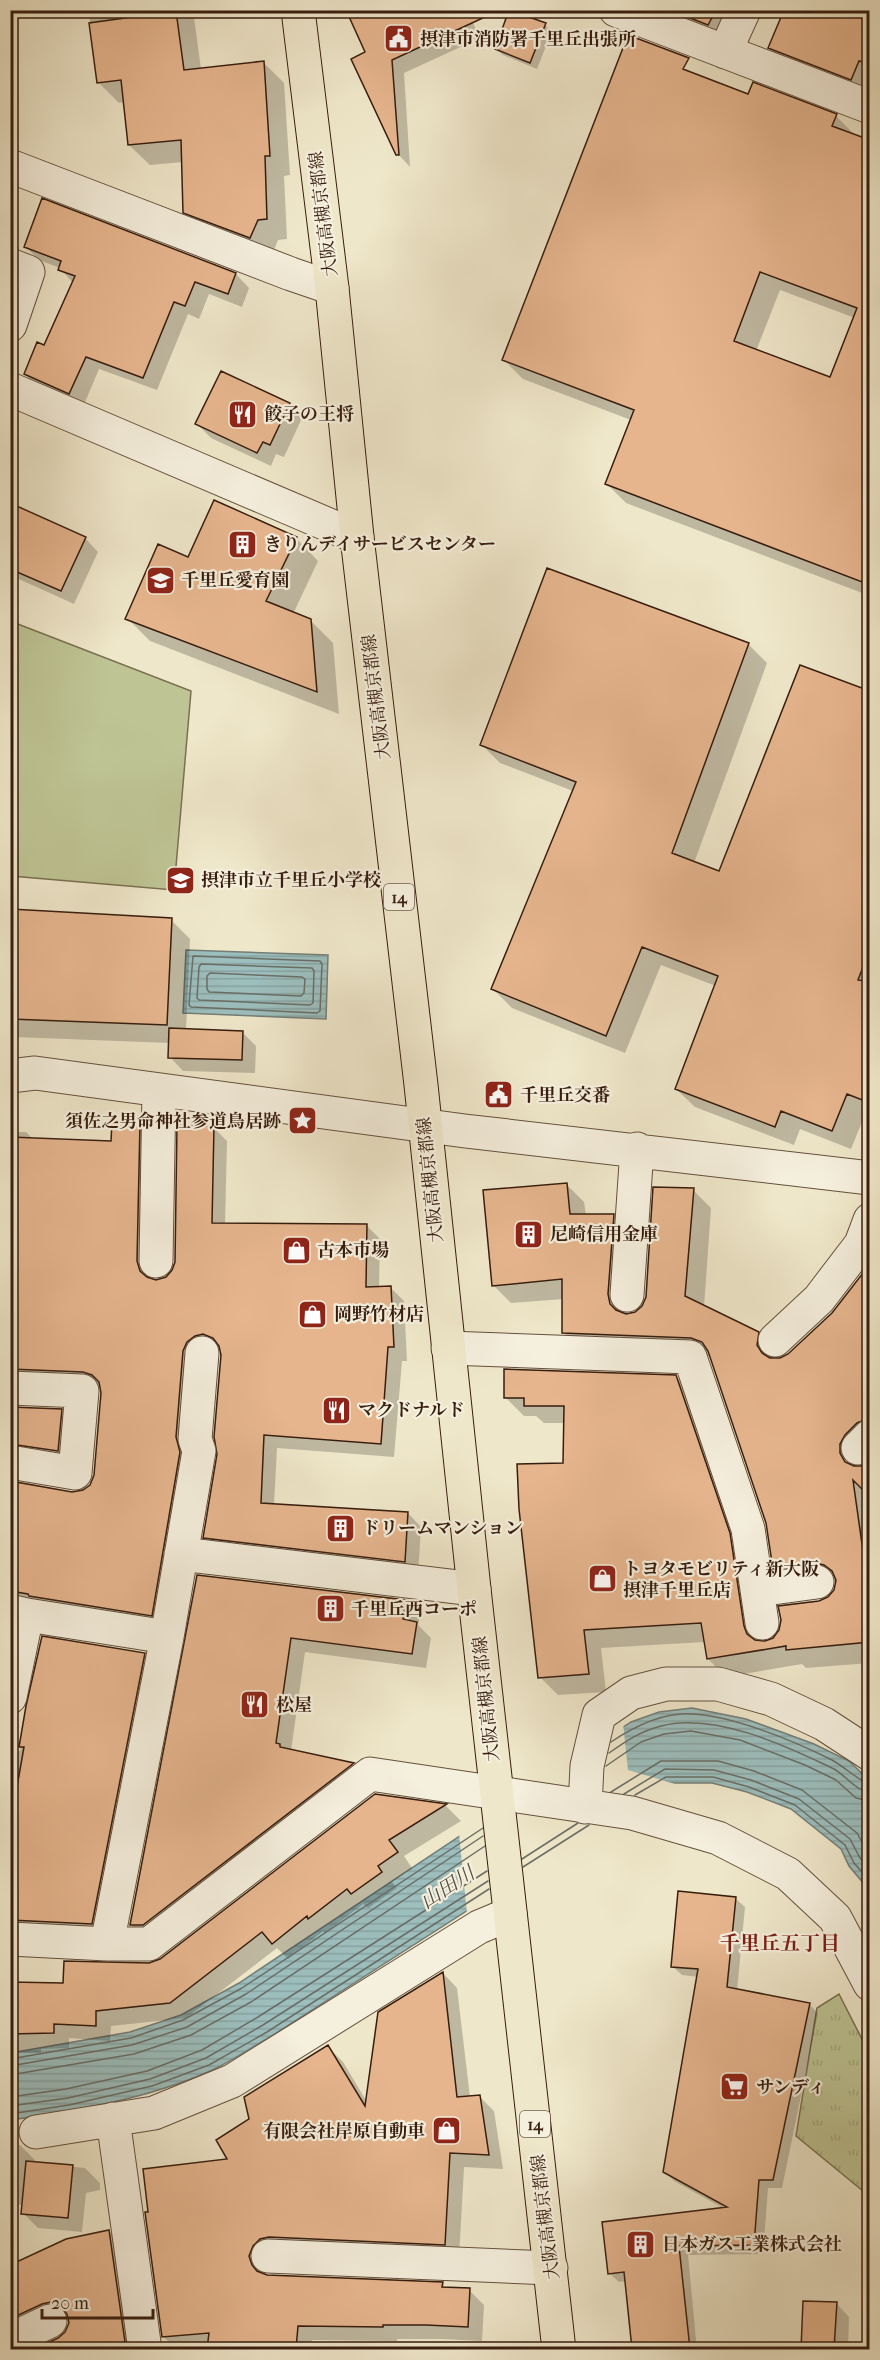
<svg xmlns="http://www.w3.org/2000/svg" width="880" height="2360" font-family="'IM FELL French Canon','Noto Serif JP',serif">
<defs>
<pattern id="park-tufts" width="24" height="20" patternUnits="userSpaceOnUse" patternTransform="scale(1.5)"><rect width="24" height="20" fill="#bec494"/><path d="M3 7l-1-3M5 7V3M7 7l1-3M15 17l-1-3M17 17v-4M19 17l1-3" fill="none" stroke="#a4a87e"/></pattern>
<pattern id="water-rules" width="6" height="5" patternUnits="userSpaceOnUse" patternTransform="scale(1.5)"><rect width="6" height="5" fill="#9cbebd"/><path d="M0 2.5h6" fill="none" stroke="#87a3a1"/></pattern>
</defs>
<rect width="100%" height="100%" fill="#efe7ca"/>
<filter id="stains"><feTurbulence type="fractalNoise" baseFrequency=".00333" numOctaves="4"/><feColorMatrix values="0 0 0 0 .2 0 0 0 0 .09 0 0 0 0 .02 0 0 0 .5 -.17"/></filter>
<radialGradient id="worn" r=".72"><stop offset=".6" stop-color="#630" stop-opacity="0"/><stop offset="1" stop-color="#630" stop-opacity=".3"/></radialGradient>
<!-- park -->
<path fill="url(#park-tufts)" stroke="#7a7051" stroke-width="1.5" d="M839,1994L869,2053V2196L796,2136L817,2008Z"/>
<!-- garden -->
<path fill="#bec494" stroke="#7a7051" stroke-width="1.5" d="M10,621L191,691L174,890L11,876Z"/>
<!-- water -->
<path fill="url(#water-rules)" stroke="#747e77" stroke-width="1.5" d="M186,950L328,955L326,1019L183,1013Z
M692,1708L746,1719L814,1744L849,1761L869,1780V1890L849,1866L841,1849L791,1809L747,1792L712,1783H666L270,2037C250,2048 231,2062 210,2071C147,2099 78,2110 11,2120V2053L130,2032L181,2015L239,1983L631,1722L659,1712Z"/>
<!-- pier -->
<path fill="#efe7ca" d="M623,1723L628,1770L675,1784L667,1786L467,1914L459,1833Z"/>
<!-- shadow -->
<path fill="#0003" fill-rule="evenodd" d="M85,10H193L201,69L263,62L284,83L290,175L284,176L287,239L278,240L271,258L206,233L185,212L183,162L150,165L129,145L125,102L119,103L98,82L89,15Z
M467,10L480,38L404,73L410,167L398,154L353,59Z
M659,10H728L719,35Z
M870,10V86L866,94L785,63L769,48Z
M545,25L552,31L537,69L503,55L496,49Z
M783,109L836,116L855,135L870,142V596L626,503L607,484L631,420L523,379L504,360ZM780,290L855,318L831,379L756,351Z
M43,200L236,274L249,288L242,307L209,294L199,319L188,314L157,390L99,369L83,407L39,388L25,374L44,346L73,283L60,268L39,260L25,246Z
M289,405L302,418L284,457L276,454L271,466L211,438L197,424Z
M10,505L85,538L98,552L74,604L10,575Z
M296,538L318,561L294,612L310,620L333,643L339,714L150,641L127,618L189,559Z
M748,644L767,663L694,863L720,873L870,693V1113L866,1112L851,1149L800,1129L794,1145L695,1107L676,1089L716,986L661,965L625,1053L512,1008L493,989L573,791L500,763L481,744Z
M10,910L171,920L190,939L186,1030L242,1032L256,1046L255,1073L183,1071L170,1057V1043L14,1037L10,1033Z
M139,1125L153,1139L151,1280L156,1281L166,1278L173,1272L213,1127L227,1141L225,1224L366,1225L380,1239L379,1288L390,1287L404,1301L407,1361H402L394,1457L277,1448L274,1505L408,1513L421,1527L418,1575L218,1551L205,1537L219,1454L222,1354L221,1349L218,1347L207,1350L165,1629L10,1611V1483L72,1493L82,1492L91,1486L95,1475L102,1393L101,1387L98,1385L25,1382L10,1389V1132H26L34,1140L112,1142Z
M566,1184L584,1202L586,1215H613L631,1234L627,1315L635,1313L643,1307L693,1190L711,1208L704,1307L758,1333L776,1352L775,1360L789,1355L833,1314L870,1266V1446L857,1462V1468L870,1464V1663L806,1668L802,1664L726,1677L708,1659L705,1642L601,1648L606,1692L558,1695L540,1677L565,1465V1423H544L536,1416H524L506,1398L676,1377L694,1395L747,1553L761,1642L774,1639L820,1602L829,1598L835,1590L837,1581L793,1586L774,1568L767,1523L710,1356L582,1351L564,1333V1299L511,1303L493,1285Z
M10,1408L61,1410L75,1424L71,1464L10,1463Z
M198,1576L405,1601L420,1616L418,1625L431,1638L426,1668L305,1652L291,1751L353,1764L367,1777L146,1939L131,1925Z
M144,1654L158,1668L105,1938L10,1934V1749L20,1751L27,1707Z
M376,1795L446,1806L461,1821L404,1856L412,1868L392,1882L397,1888L368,1908L363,1904L325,1933L323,1931L288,1959L277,1948L186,2018L111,2026L110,2041L69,2038V2048L41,2049V2053H15L10,2049V1984L65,1985L161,1960Z
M735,1898L745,1907L737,1991L809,2004L818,2013L782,2188H768L763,2254L688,2255L697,2350H634L626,2281L619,2282L609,2273L725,2209L674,2181L665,2171L699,1977L682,1975L672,1966Z
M443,1973L457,1988L470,2097H480L494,2111L503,2169L464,2167L459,2259L267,2260L263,2271L264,2275L442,2284L447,2289L469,2290L484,2305L482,2341L442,2339H397V2341L312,2340V2350H176L164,2337L230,2160L250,2120L328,2047L343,2062L367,2102Z
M20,2145L35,2160V2163L85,2168L100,2183V2190L86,2193L82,2232L38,2228L23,2213L24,2204L10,2206V2146Z
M109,2231L124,2246L138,2350H37L59,2339L67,2332L70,2322L69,2317L67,2316L57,2318L10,2343V2267Z
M805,2302L836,2303L849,2317L848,2350H803Z"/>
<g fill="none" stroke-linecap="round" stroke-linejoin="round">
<!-- shore -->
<path stroke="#6a6e66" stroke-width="1.5" d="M193,956L320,961L322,964L320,1011L317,1013L191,1007L189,1005Z
M201,964L312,968L314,971L313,1003L310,1005L199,1000L197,998L199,967Z
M210,973L302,977L305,979L304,993L301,996L209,992L207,989V976Z
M611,1742C635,1726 663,1712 692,1714C734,1716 794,1741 832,1760C842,1765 863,1784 870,1784
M609,1753C626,1741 641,1731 661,1726C713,1712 785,1745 832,1768C845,1774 855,1791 870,1792
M606,1766L641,1742L664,1734L691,1731L740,1740L805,1765L836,1780L856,1798L870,1801
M611,1792L661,1761H718L754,1771L802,1790L857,1833L870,1856
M624,1794L665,1769L714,1770L751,1780L799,1799L850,1839L860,1858L870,1869
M635,1795L666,1777H713L749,1787L795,1805L845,1845L854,1863L870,1881
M522,1859L578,1823
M523,1867L589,1825
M10,2059L131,2038L183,2020L242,1988L483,1828
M10,2066L132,2045L187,2027L246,1994L483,1836
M10,2075L134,2054L191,2035L251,2002L485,1846
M10,2097L66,2089L147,2071L202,2050L258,2017L487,1871
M10,2106L68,2098L150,2079L206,2058L263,2025L488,1881
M10,2114L69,2105L152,2086L209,2065L267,2032L489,1889"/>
</g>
<!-- building -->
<path fill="#e6b58e" stroke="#371d0e" stroke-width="1.5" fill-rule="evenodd" d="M346,10H500L392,60L399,155H396L351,59L365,52Z
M509,10L546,23L530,63L495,49Z
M670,10H716L708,25Z
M784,10H870V64L859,61L851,80L768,48Z
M176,11L184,70L264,61L270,156H265L267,219L258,220L250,238L183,213L181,140L128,145L121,80L97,83L89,23Z
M628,35L689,58L683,69L748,94L753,82L837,114L832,126L870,140V585L605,484L634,410L502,360ZM760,272L857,308L830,377L734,341Z
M42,198L236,273L228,294L195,282L185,306L174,302L143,378L86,357L69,394L24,374L37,342L44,345L75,276L58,270L61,261L24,247Z
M221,371L290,403L270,445L263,442L257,453L195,424Z
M214,500L297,537L266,601L311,619L317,692L125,619L158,544L188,557Z
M10,503L86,537L61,591L10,569Z
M547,568L749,643L672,853L719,871L800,665L870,691V949L858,980L870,982V1103L847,1094L832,1131L781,1111L775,1127L675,1089L718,976L642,947L606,1036L491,989L576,782L480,745Z
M10,909L172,918L167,1025L10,1019Z
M169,1028L243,1031L242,1060L168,1058Z
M112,1122L140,1123L137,1261L140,1271L147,1277L156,1280L166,1277L172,1270L175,1262L177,1125L214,1126L212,1223L367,1224L366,1287L391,1286L394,1347H388L381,1444L264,1435L261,1503L408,1512L405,1562L203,1538L217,1454L214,1437L221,1355L219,1346L213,1338L203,1334L195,1336L187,1342L183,1351L176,1437L180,1452L152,1616L29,1596L28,1594L10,1591V1557L16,1528L10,1527V1481L72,1492L83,1490L90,1485L94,1475L101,1393L99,1382L92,1375L83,1372L10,1369V1137L111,1141Z
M567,1183L570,1214H614L608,1294L610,1304L616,1310L626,1314L635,1312L642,1306L646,1297L653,1187L694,1188L685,1296L759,1332L757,1345L762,1353L770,1358H780L788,1354L832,1313L870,1264V1418L857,1423L845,1435L840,1444V1453L845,1462L854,1466H862L870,1462V1497L853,1480L870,1601V1642L786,1650V1646L707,1659L701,1623L584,1630L589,1674L538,1678L519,1509L517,1464L563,1463L564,1406H524V1398H504V1369L676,1375L730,1533L744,1626L747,1634L755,1640L765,1641L773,1638L779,1630L781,1620L778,1606L819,1601L828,1597L834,1590L836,1580L832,1571L824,1565L815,1563L773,1569L766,1523L708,1351L702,1342L691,1338L562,1333V1279L492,1286L483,1190Z
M10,1407L62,1409L58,1451L10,1444Z
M197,1575L406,1600L403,1619L417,1622L412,1654L291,1638L276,1743L280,1744V1747L354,1763L143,1925H130Z
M42,1636L145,1653L92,1924L10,1920V1803L14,1804L24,1747H19L26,1706Z
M375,1794L447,1804L389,1840L398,1852L378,1866L382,1872L351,1894L347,1889L308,1919L307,1916L272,1944L262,1932L170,2003L96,2011V2026L54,2024V2033L10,2034V1982L63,1983L64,1961L149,1963L160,1959Z
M678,1891L736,1897L727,1987L810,2003L773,2180H759L754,2245L679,2246L690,2349H632L624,2272L608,2274L602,2222L727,2207L663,2172L698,1969L671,1967Z
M443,1972L457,2097L480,2095L489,2155L450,2153L445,2245L269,2237L260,2239L253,2246L249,2256L252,2265L257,2271L267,2275L443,2282L442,2287L470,2288L468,2327L426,2325H383V2327L298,2326L296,2349H207L209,2333L162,2337L145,2212H148L143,2169L227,2159L216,2140L249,2119L244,2097L328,2045L365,2106L378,2012Z
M26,2161L73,2165L68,2218L21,2214Z
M109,2230L125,2342L91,2349H34L58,2338L65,2332L69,2323L67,2314L60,2305L51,2302L42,2304L10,2319V2265L66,2239Z
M803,2301L837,2302L834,2349H801Z"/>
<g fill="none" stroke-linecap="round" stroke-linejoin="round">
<defs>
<path id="minor" d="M616,10L870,107
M725,52L744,10
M10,166L291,274L332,288
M10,265L28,272L10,325
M10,389L357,537
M10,1076L35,1073L465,1131L870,1178
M156,1261L159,1090
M627,1295L637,1149
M775,1340L819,1299L861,1244L870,1220
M448,1348L690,1357L748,1529L762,1623
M10,1388L82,1391L75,1473L10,1462
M858,1448L870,1436
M181,1554L474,1589
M757,1590L817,1582
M10,1611L27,1615L10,1697
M27,1615L167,1637
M585,1807L587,1766L599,1715L631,1693L666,1684H718L771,1699L824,1724L870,1754
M10,1939L107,1944H149L370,1774L632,1813L718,1838L788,1874L835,1918L870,1984
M107,1944L167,1637L199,1451L195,1439L202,1353
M113,2119L145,2350
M36,2132L154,2113L232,2081L479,1927L510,1914
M268,2256L551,2268
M10,2340L50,2321"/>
<path id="major" d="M298,10L332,288L357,537L421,1085L474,1589L559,2350"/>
</defs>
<!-- minor casing -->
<use href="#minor" stroke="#65503d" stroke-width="35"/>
<!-- major casing -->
<use href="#major" stroke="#371d0e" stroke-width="35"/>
<!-- minor -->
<use href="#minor" stroke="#f5efdd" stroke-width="33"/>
<!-- major -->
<use href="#major" stroke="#efe7ca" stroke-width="33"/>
</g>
<!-- icons -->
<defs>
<symbol id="civic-square" viewBox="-11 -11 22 22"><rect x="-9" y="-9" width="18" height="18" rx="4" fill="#8f2418" stroke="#f5efdd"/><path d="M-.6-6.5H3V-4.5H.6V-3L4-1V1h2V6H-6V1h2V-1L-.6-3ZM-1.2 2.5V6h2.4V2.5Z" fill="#fff"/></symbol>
<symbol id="restaurant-square" viewBox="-11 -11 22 22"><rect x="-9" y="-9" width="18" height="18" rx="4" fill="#8f2418" stroke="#f5efdd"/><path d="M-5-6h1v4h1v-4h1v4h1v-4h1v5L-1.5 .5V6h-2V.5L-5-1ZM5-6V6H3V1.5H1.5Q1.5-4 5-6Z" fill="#fff"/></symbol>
<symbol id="building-square" viewBox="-11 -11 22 22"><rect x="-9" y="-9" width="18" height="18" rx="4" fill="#8f2418" stroke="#f5efdd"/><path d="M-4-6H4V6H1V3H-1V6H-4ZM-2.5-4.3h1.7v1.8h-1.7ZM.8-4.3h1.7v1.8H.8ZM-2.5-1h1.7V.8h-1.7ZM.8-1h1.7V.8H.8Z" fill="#fff"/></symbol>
<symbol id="school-square" viewBox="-11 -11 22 22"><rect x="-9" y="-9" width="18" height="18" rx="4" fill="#8f2418" stroke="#f5efdd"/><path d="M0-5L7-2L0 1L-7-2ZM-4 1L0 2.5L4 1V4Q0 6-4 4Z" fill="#fff"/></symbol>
<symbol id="sight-square" viewBox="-11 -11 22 22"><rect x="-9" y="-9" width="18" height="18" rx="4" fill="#8f2418" stroke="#f5efdd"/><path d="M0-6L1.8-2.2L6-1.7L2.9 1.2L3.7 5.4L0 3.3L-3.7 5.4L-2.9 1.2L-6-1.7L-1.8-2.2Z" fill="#fff"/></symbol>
<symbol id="shop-square" viewBox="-11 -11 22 22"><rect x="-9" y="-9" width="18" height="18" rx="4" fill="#8f2418" stroke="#f5efdd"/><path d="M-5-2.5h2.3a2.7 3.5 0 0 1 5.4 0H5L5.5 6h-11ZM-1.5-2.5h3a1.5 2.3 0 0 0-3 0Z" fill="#fff"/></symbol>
<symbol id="supermarket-square" viewBox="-11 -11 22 22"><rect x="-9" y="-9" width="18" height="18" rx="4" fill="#8f2418" stroke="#f5efdd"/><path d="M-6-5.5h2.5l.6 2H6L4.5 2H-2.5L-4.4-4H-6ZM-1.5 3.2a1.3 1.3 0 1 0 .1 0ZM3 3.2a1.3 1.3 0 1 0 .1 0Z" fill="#fff"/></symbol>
</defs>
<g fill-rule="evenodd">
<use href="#civic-square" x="382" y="22" width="33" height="33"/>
<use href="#restaurant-square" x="226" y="398" width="33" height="33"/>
<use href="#building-square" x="226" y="528" width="33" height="33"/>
<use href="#school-square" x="144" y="564" width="33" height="33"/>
<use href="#school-square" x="164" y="864" width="33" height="33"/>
<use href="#civic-square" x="482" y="1078" width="33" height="33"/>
<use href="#sight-square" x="286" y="1104" width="33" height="33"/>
<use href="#building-square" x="512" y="1218" width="33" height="33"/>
<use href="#shop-square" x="280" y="1234" width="33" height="33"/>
<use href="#shop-square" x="296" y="1298" width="33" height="33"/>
<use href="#restaurant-square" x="320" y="1394" width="33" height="33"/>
<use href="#building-square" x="324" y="1512" width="33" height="33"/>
<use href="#shop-square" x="586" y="1562" width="33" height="33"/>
<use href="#building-square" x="314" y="1592" width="33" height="33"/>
<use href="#restaurant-square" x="238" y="1688" width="33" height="33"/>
<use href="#supermarket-square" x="718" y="2070" width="33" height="33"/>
<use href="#shop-square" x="430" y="2114" width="33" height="33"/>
<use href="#building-square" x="624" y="2228" width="33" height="33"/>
</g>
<g text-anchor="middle" stroke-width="4.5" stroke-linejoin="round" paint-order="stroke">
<!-- shield labels -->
<g fill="#f5efdd" stroke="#705c4c" stroke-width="1.5">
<rect x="384" y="884" width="30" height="26" rx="4.5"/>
<rect x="520" y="2111" width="30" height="26" rx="4.5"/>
</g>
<g font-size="16" font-weight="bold" fill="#371d0e">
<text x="399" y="903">14</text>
<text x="535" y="2130">14</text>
</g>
<!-- poi labels -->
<g font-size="18" font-weight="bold" fill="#371d0e" stroke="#f5efdd" text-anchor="start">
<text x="420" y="45">摂津市消防署千里丘出張所</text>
<text x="264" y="420">餃子の王将</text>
<text x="264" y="550">きりんデイサービスセンター</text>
<text x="181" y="586">千里丘愛育園</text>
<text x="201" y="886">摂津市立千里丘小学校</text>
<text x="520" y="1101">千里丘交番</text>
<text x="281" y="1127" text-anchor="end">須佐之男命神社参道鳥居跡</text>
<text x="550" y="1240">尼崎信用金庫</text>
<text x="317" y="1256">古本市場</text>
<text x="334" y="1320">岡野竹材店</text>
<text x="358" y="1416">マクドナルド</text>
<text x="362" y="1534">ドリームマンション</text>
<text x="623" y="1575">トヨタモビリティ新大阪<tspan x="623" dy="21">摂津千里丘店</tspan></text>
<text x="351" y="1615">千里丘西コーポ</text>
<text x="276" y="1711">松屋</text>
<text x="756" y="2093">サンディ</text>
<text x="425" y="2137" text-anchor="end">有限会社岸原自動車</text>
<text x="662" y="2250">日本ガス工業株式会社</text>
</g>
<!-- street labels -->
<g font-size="18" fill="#371d0e" stroke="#f5efdd">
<text transform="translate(323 214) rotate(-97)" y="6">大阪高槻京都線</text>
<text transform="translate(376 697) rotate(-97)" y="6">大阪高槻京都線</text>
<text transform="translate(430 1180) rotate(-96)" y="6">大阪高槻京都線</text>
<text transform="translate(486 1699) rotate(-96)" y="6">大阪高槻京都線</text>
<text transform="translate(545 2217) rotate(-97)" y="6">大阪高槻京都線</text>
</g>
<!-- water labels -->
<g font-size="20" font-style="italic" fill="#554d43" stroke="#f5efdd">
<text transform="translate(447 1887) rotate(-33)" y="7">山田川</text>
</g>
<!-- neighbourhood labels -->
<g font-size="20" font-weight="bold" fill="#7a1f14" stroke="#f5efdd">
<text x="780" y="1950">千里丘五丁目</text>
</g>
</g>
<!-- margin -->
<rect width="880" height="2360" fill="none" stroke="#efe7ca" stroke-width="36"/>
<rect x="12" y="12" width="856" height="2336" fill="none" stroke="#371d0e" stroke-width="3"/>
<rect x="18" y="18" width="844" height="2324" fill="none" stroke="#371d0e" stroke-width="1.5"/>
<!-- scale -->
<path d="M42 2309v9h111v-9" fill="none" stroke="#371d0e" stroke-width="3"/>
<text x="51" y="2309" font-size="18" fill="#371d0e" stroke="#f5efdd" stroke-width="4.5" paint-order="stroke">20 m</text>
<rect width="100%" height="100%" filter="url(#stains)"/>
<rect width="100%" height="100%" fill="url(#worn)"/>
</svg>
